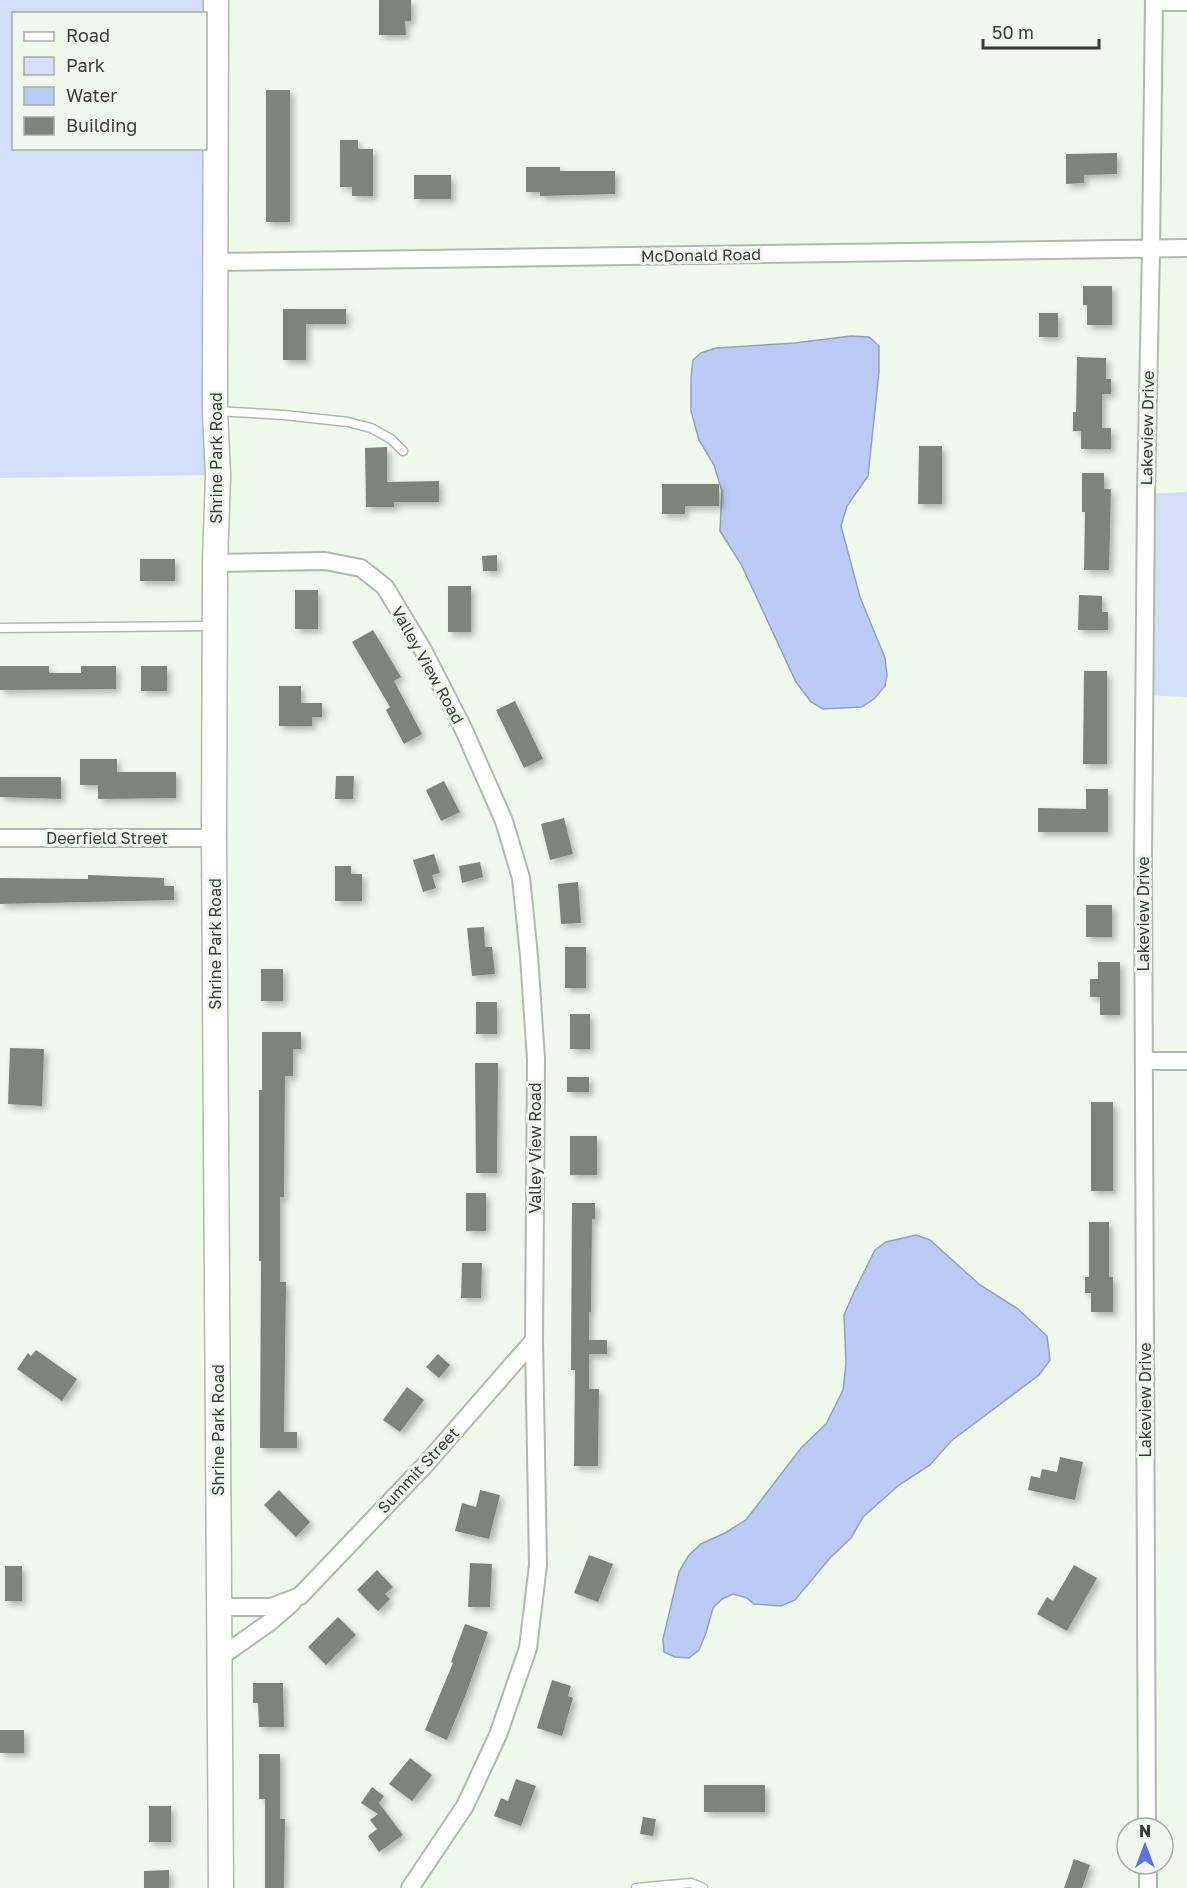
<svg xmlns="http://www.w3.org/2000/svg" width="1187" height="1888" font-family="'Golos Text',sans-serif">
<defs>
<filter id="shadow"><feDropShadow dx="4" dy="4" stdDeviation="3" flood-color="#0004"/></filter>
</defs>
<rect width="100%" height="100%" fill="#eef9eb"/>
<!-- green -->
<path fill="#d5def9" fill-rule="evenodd" d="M0,0H216L218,475L0,478ZM14,14H206V148H14Z
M1187,492V697L1144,695L1146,494Z"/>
<!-- water -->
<path fill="#bccaf6" stroke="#95a0bd" stroke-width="1.5" d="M851,336L869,337L879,346V372L868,476L847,506L841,526L860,597L885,658L887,675L885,686L875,698L862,707L823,709L811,702L796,682L741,564L720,531L722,491L714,465L699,440L691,411V378L693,360L701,353L716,348L795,343Z
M916,1235L930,1240L980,1285L1018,1309L1047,1336L1050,1360L1039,1375L951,1441L930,1465L899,1485L863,1517L851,1538L830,1558L795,1600L781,1606L754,1604L747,1598L733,1594L722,1599L713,1608L706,1633L699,1650L689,1658L675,1657L664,1652L663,1639L679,1572L689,1555L701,1544L725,1533L746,1520L801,1448L826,1424L843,1390L846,1363L844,1315L855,1290L875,1250L886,1242Z"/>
<!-- building -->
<path fill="#7c857a" filter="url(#shadow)" d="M379,0H411V21H405L406,35H379Z
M266,90H290V222H266Z
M340,140H358V149H373V196H352V187H340Z
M1117,153V174L1084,175V183L1066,184V154Z
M526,167H560V171H615V194L540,196V192H526Z
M414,175H451V199H414Z
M1083,286H1112V325H1087V305H1083Z
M283,309H346V324H306V360H283Z
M1039,313H1058V337H1039Z
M1077,357L1106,358V379H1111V394H1102V428H1111V449H1081V431H1073V412H1076Z
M919,446H942V504H918Z
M387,447V482L439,481V502H394V507H366L365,448Z
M1082,473H1104V489H1111L1109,570H1084L1085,512H1082Z
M662,484H719V506H685V514H662Z
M497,555V571H483L482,556Z
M140,559H175V581H140Z
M448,586H471V632H448Z
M295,590H318V629H295Z
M1079,595L1102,596V612H1108V630H1078Z
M373,630L401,677L394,681L422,734L404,744L386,710L390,707L352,642Z
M0,666H49V673H81V666H116V689L0,690Z
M141,666H167V691H141Z
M1084,671H1107V764H1083Z
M279,686H301V703H322V717H312V726H279Z
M515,701L543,759L524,768L496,710Z
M80,759H117V772H176V798L98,799V785H80Z
M336,776H354L353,799H335Z
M0,777H61V799L0,797Z
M444,781L460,812L441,821L426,790Z
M1086,789H1108V832H1038V808L1086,809Z
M564,818L573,854L550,860L541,824Z
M434,854L440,873L432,875L436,888L423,892L413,860Z
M480,862L483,877L462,883L459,866Z
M335,866H351V874H362V901H335Z
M88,875L164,878V886H174V900L0,904V878L88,879Z
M578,882L581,923L561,924L558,884Z
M1086,905H1112V937H1086Z
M484,927L485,947H492L495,974L472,976L467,928Z
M565,947H586V988H565Z
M1098,962H1120V1015H1100V997H1090V979H1098Z
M261,969H283V1001H261Z
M476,1002H497V1034H476Z
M570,1014H590V1049H570Z
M262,1032H301V1049H293V1076H285L284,1197H280V1282H286L284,1432H297V1448H260L261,1261H259V1090H262Z
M10,1048L44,1049L42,1106L8,1104Z
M475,1063H498L497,1173H476Z
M567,1077H589V1092H567Z
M1091,1102H1113V1191H1091Z
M570,1136H597V1175H570Z
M466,1193H486V1231H466Z
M572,1203H595V1219H592L591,1312H589V1340H607V1354H589V1389H599L598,1466H574L575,1370H571Z
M1089,1222H1109V1277H1113V1312H1091V1293H1085V1277H1089Z
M462,1263H482L481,1298H461Z
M36,1350L77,1379L62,1401L17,1369L28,1353L31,1356Z
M438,1354L450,1365L439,1378L426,1367Z
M407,1387L424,1400L400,1432L383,1420Z
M1060,1457L1083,1462L1075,1500L1028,1490L1031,1476L1040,1478L1042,1469L1057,1472Z
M279,1490L310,1522L296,1537L264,1505Z
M480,1490L500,1495L489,1539L455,1531L462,1503L476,1507Z
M589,1555L613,1564L598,1602L574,1593Z
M470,1563L492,1564L490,1607H468Z
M1074,1565L1097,1578L1067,1631L1037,1614L1047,1597L1053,1601Z
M5,1566H22V1601H5Z
M377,1570L393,1587L385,1594L390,1599L378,1611L357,1590Z
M338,1617L356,1635L326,1665L308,1647Z
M465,1624L488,1632L466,1694L447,1740L425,1730L453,1663L451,1662Z
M552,1680L571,1686L568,1696L573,1698L562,1736L537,1728Z
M253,1683H283L284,1727H259L258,1703H253Z
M0,1730H24V1753H0Z
M259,1754H280V1819H285L284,1888H265V1799H259Z
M410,1758L432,1775L412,1801L389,1784Z
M516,1779L536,1786L521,1826L494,1816L501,1798L508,1801Z
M704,1785H765V1812H704Z
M372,1787L384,1796L379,1803L403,1835L379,1852L368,1836L377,1829L370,1820L378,1814L361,1803Z
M149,1806H171V1842H149Z
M643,1817L656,1819L653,1836L640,1834Z
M1074,1859L1090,1865L1082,1888H1064Z
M169,1870V1888H144V1871Z"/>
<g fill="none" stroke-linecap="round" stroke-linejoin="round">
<defs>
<path id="lane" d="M216,411L284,415L348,422L371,428L391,439L403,451
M0,628L211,626
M636,1888L691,1883L703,1888"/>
<path id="street" d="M1154,2H1187
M215,262L1187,248
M215,563L325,561L361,568L385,587L423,650L463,728L504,821L521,878L529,956L536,1059L534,1340L538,1565L528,1648L498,1735L465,1806L410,1888
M0,838H214
M1144,1061H1187
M219,1607H271L300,1596L425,1465L534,1340
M219,1658L270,1622L292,1603
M1147,1828L1143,860L1146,494L1151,249L1154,0
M1148,1864V1888"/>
<path id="secondary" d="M216,0L215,411L218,475L215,563L214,838L221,1888"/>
</defs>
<!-- lane casing -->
<use href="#lane" stroke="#afb9ad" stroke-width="11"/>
<!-- street casing -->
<use href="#street" stroke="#afb9ad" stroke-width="20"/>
<!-- secondary casing -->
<use href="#secondary" stroke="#afb9ad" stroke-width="27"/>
<!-- lane -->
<use href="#lane" stroke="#fff" stroke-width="8"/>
<!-- street -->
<use href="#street" stroke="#fff" stroke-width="16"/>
<!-- secondary -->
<use href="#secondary" stroke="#fff" stroke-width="24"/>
</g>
<g text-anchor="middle" stroke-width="6" stroke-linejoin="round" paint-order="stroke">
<!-- street labels -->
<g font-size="16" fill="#393d38" stroke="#eef9eb">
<text transform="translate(701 255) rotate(-1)" y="6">McDonald Road</text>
<text transform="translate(1147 428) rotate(-89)" y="6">Lakeview Drive</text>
<text transform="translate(216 458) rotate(-90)" y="6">Shrine Park Road</text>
<text transform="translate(428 665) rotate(61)" y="6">Valley View Road</text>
<text x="107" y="844">Deerfield Street</text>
<text transform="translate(1143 914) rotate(-90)" y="6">Lakeview Drive</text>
<text transform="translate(215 944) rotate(-90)" y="6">Shrine Park Road</text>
<text transform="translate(535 1148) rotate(-90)" y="6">Valley View Road</text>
<text transform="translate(1145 1400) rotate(-90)" y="6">Lakeview Drive</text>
<text transform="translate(218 1430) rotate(-90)" y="6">Shrine Park Road</text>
<text transform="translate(418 1470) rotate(-47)" y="6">Summit Street</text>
</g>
</g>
<!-- legend -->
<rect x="12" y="12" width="195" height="138" fill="#eef9eb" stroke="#a6aea3" stroke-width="1.5"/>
<rect x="24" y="32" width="30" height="9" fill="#ffffff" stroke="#a6aea3" stroke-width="1.5"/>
<text x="66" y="42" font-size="18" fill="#393d38">Road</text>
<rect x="24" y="57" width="30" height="18" fill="#d5def9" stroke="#a6aea3" stroke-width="1.5"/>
<text x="66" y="72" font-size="18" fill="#393d38">Park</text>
<rect x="24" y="87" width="30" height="18" fill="#bccaf6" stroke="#a6aea3" stroke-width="1.5"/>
<text x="66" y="102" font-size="18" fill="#393d38">Water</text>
<rect x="24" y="117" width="30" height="18" fill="#7c857a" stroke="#a6aea3" stroke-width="1.5"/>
<text x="66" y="132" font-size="18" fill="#393d38">Building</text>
<!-- north arrow -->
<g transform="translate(1145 1846)"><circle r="28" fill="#eef9eb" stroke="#a6aea3" stroke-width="1.5"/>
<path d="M0-4.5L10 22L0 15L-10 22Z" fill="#5b72e8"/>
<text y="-9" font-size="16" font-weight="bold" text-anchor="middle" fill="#393d38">N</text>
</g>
<!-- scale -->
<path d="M983 39v9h116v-9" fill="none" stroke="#393d38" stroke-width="3"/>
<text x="992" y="39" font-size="18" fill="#393d38" stroke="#eef9eb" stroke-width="4.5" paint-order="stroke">50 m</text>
</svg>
